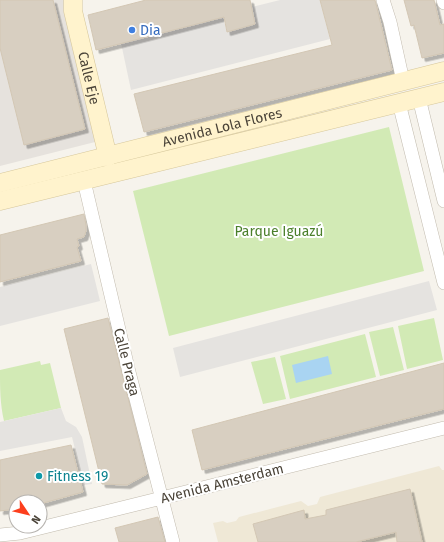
<svg xmlns="http://www.w3.org/2000/svg" width="444" height="542" font-family="'Fira Sans',sans-serif">
<defs>
<filter id="shadow"><feDropShadow dx="3.5" dy="3.5" stdDeviation="0" flood-color="#0004"/></filter>
</defs>
<rect width="100%" height="100%" fill="#f6f3ec"/>
<!-- industrial -->
<path fill="#e6e2dd" d="M0,0H69L99,141L0,166Z"/>
<!-- education -->
<path fill="#efe8d6" d="M439,466L442,470H444V542H218L213,523L223,521L227,523L236,521L239,517L301,501L308,506L317,504L320,497Z"/>
<!-- green -->
<path fill="#d2eab5" d="M389,127L424,271L169,336L133,191Z
M434,318L443,360L407,369L398,326Z
M393,327L404,370L380,376L369,332Z
M365,334L376,377L290,399L280,356Z
M275,357L286,399L263,404L251,362Z
M40,361L41,365L50,363L61,408L4,421C0,403 0,388 0,370Z"/>
<!-- parking -->
<path fill="#e5e3e0" d="M280,0H320L330,39L131,90L121,43L223,17L227,32L255,24L252,7Z
M91,264L100,301L0,326V287Z
M429,281L437,310L180,377L173,348Z
M61,408L66,421L76,427L82,437L92,484L84,485L72,437L0,451V422Z"/>
<!-- water -->
<path fill="#a9d4f2" d="M328,356L332,374L296,383L292,365Z"/>
<!-- building -->
<path fill="#d8cfc1" stroke="#d3c7b4" filter="url(#shadow)" d="M0,0H53L85,129L24,145L0,48Z
M146,0H250L255,24L227,32L224,17L96,50L88,15Z
M320,0H375L392,70L144,132L134,94L332,45Z
M404,0H434L440,25L444,24V53L422,58L414,25L411,26Z
M84,214L86,225V231L84,237L77,239L79,246L77,247L81,261L0,282V235Z
M108,318L147,474L127,485L102,484L64,329Z
M444,363V409L202,470L192,430Z
M71,445L83,492L40,504V502H16V509L0,511V460Z
M410,489L422,542H397L396,532L356,542H258L253,524L304,510L305,519L326,515V510Z
M158,517L165,542H119L115,528Z"/>
<g fill="none" stroke-linecap="round" stroke-linejoin="round">
<defs>
<path id="street" d="M383,0L390,22L403,81
M443,0L444,3
M419,98L444,201
M399,103L444,283
M84,181L129,372L173,542
M0,535L20,533L89,516L444,428"/>
<g id="secondary">
<path id="s1" d="M73,0V11L108,157"/>
<path id="s2" d="M0,183L444,71"/>
<path d="M0,201L444,92"/>
</g>
</defs>
<!-- street casing -->
<use href="#street" stroke="#c2bbae" stroke-width="14"/>
<!-- secondary casing -->
<use href="#secondary" stroke="#d6c79b" stroke-width="19"/>
<!-- street -->
<use href="#street" stroke="#fff" stroke-width="13"/>
<!-- secondary -->
<use href="#secondary" stroke="#fff3cd" stroke-width="18"/>
</g>
<!-- markers -->
<circle fill="#3f7fe0" stroke="#fff" stroke-width="1.5" cx="132" cy="30" r="4"/>
<circle fill="#0f9aa8" stroke="#fff" stroke-width="1.5" cx="39" cy="476" r="4"/>
<g text-anchor="middle" stroke-width="4" stroke-linejoin="round" paint-order="stroke">
<!-- shop labels -->
<g font-size="14" fill="#366cbe" stroke="#fff" text-anchor="start">
<text x="140" y="35">Dia</text>
</g>
<!-- street labels -->
<g font-size="14" fill="#4b4439" stroke="#fff">
<text dy="5" stroke="none"><textPath href="#s1" startOffset="80">Calle Eje</textPath></text>
<text dy="5" stroke="none"><textPath href="#s2" startOffset="229">Avenida Lola Flores</textPath></text>
<text transform="translate(127 362) rotate(76)" y="5">Calle Praga</text>
<text transform="translate(222 483) rotate(-14)" y="5">Avenida Amsterdam</text>
</g>
<!-- park labels -->
<g font-size="14" fill="#4a7f2a" stroke="#fff">
<text x="279" y="236">Parque Iguazú</text>
</g>
<!-- culture labels -->
<g font-size="14" fill="#0d838f" stroke="#fff" text-anchor="start">
<text x="47" y="481">Fitness 19</text>
</g>
</g>
<!-- north arrow -->
<g transform="translate(28 514) rotate(125)"><circle r="19" fill="#ffffff" stroke="#b7b4b0"/>
<path d="M0-3L7 15L0 10L-7 15Z" fill="#fc3f1d"/>
<text y="-6" font-size="11" font-weight="bold" text-anchor="middle" fill="#4b4439">N</text>
</g>
</svg>
